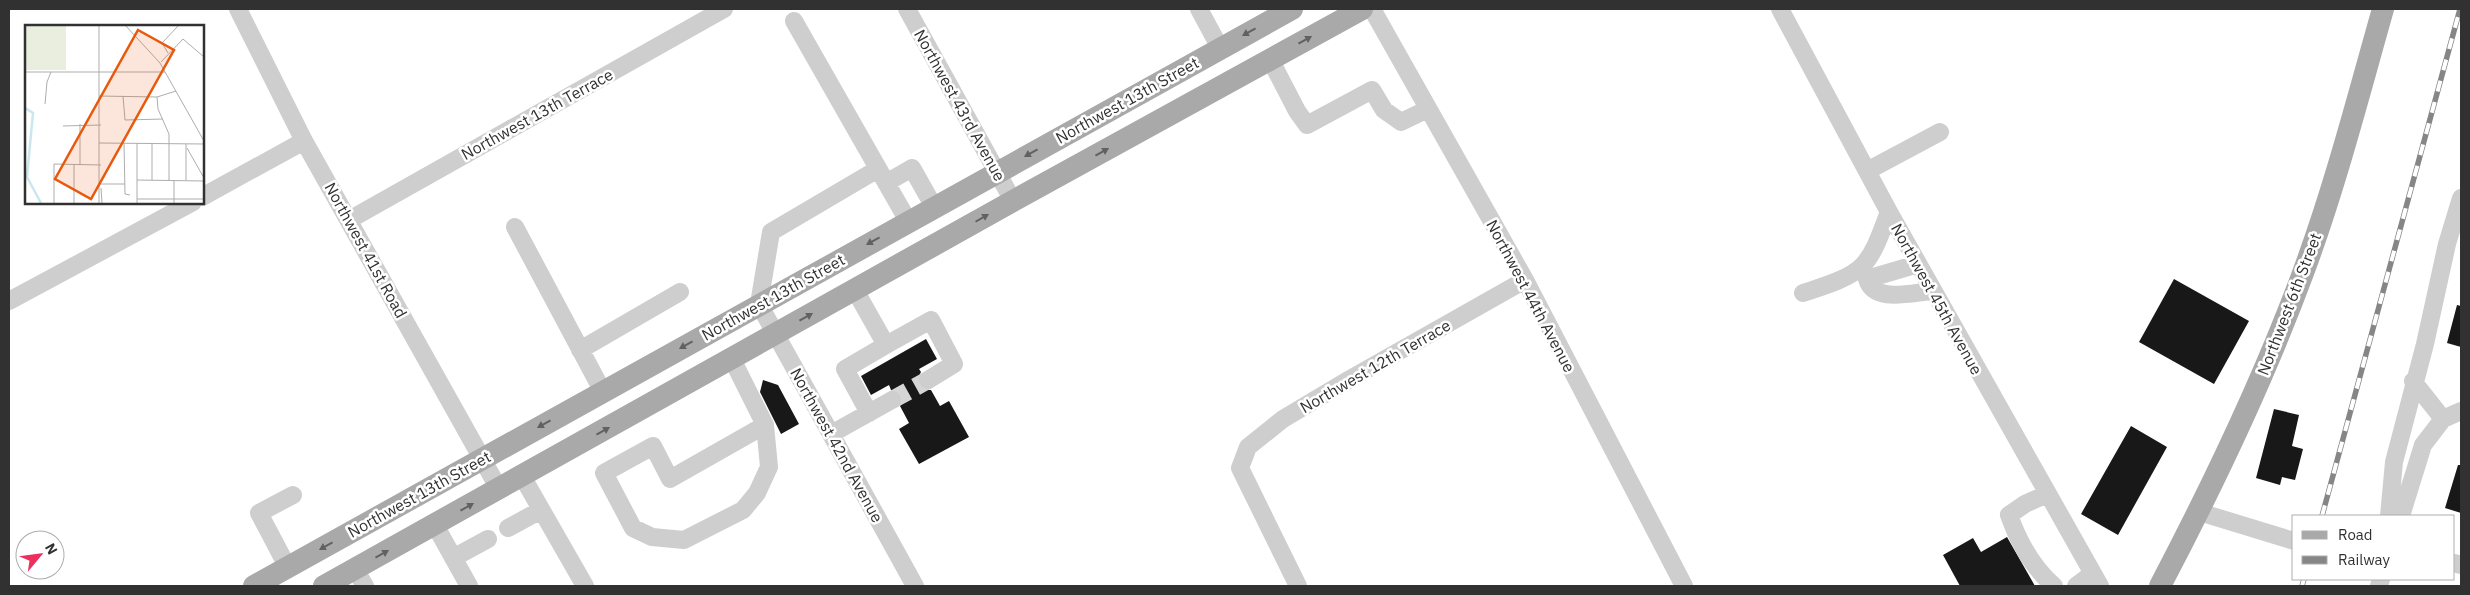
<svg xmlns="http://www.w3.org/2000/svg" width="2470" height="595" font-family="'IBM Plex Sans',sans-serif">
<rect width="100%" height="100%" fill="#fff"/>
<!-- building -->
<path fill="#181818" d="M2174,279L2249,321L2214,384L2139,342Z
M2457,305L2461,306V347L2447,343Z
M926,339L937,359L919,369L921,372L917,380L919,385L923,390H931L940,406L949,401L969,437L919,464L899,429L909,423L900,406L903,401L901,394L891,390L889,385L871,395L861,376Z
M763,380L778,385L799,424L781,434L760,392Z
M2274,409L2299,415L2292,446L2303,449L2295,480L2282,477L2280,485L2256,478Z
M2131,426L2167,447L2118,535L2081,514Z
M2458,465H2461V513L2445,508Z
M2007,537L2035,586H1960L1943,555L1973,538L1981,552Z"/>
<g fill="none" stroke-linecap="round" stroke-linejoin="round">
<!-- minor-tunnel -->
<path stroke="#d6d6d6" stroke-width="18" stroke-dasharray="18 9" stroke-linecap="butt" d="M892,400L928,380"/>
<!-- minor -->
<path stroke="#cecece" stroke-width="18" d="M238,9L304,141L499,489
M907,9L1013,201
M1199,9L1220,48
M1372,9L1525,280L1684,586
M1780,9L1889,212L2100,586
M794,21L908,221
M1270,59L1297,111L1307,125L1372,90L1384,110L1401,122L1428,109
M878,169L771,232L759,304L915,586
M1867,171L1940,132
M886,183L912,168L934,207
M202,197L304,141
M349,220L724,9
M515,227L603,392
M1863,269L1867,279L1918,264
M1867,279C1874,304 1913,292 1933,291
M855,290L886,345L931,320L954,364L928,380
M1803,293C1821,287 1850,279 1863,265C1876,251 1882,229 1889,212
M9,301L193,202
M580,350L680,292
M732,359L765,425L769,467L757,493L743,510L684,540L652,537L633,528L604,473L653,446L670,479L765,425
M2413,381L2443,419
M869,413L845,369L886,345
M831,434L892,400
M522,476L585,586
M2047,494L2025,504L2009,515C2019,543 2032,567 2054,586
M2199,512L2294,541
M2389,516L2394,462L2425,344L2447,244L2461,198
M2401,516L2423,445L2443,419L2461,411
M435,525L469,586
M508,528L541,510
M453,558L488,539
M2454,563L2461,565
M288,568L259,513L293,495
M355,569L365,586
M1298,586L1240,468L1248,447L1283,419L1350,379L1525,280
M2076,586L2092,574
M2379,586L2381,579"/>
<!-- major -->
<path stroke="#a9a9a9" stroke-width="22" d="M254,586L1292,9
M324,586L1013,201L1362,9
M2160,586C2213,485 2263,381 2303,273C2335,187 2358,97 2383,9"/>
<defs>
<path id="rail" d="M2322,516L2460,9
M2302,586L2304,579"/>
</defs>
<!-- rail casing -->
<use href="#rail" stroke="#868686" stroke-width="5.5"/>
<!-- rail -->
<use href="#rail" stroke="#fff" stroke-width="4" stroke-dasharray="11" stroke-linecap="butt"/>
</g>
<!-- one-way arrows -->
<defs><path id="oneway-solid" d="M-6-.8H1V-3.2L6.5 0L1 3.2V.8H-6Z" transform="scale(1.25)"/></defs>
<g fill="#616161">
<use href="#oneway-solid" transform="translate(1249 32) rotate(151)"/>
<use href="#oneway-solid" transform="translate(1305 40) rotate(-29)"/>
<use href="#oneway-solid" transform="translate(1102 152) rotate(-29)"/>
<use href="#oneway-solid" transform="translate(1031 153) rotate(151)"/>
<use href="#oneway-solid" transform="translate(982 218) rotate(-30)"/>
<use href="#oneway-solid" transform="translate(873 241) rotate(151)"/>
<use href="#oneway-solid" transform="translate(806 317) rotate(-29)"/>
<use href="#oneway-solid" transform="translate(686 345) rotate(151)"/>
<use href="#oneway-solid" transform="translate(544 424) rotate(151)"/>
<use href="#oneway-solid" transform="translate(603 431) rotate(-29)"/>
<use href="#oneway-solid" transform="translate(467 507) rotate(-29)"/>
<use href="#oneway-solid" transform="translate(326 546) rotate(151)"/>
<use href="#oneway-solid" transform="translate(382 554) rotate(-29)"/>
</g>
<g text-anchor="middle" stroke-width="5" stroke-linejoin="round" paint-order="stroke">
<!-- street labels -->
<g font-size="16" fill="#313131" stroke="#fff">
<text transform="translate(1127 100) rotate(-29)" y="6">Northwest 13th Street</text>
<text transform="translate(960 105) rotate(61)" y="6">Northwest 43rd Avenue</text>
<text transform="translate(537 114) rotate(-29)" y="6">Northwest 13th Terrace</text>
<text transform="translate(366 250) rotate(61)" y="6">Northwest 41st Road</text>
<text transform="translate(1531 296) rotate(62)" y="6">Northwest 44th Avenue</text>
<text transform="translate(773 297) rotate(-29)" y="6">Northwest 13th Street</text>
<text transform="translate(1937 299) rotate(61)" y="6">Northwest 45th Avenue</text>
<text transform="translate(2289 304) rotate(-69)" y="6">Northwest 6th Street</text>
<text transform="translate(1375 366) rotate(-30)" y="6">Northwest 12th Terrace</text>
<text transform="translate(837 445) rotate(61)" y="6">Northwest 42nd Avenue</text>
<text transform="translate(419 494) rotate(-29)" y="6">Northwest 13th Street</text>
</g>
</g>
<!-- overview -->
<g transform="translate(25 25)">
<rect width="179" height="179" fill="#fff"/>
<path d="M0,0H41V45H0Z" fill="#eaeedf"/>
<path fill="none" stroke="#cbe7ee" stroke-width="2.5" d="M0,83L8,88L2,152L16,178"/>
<path fill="none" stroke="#adadad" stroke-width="1" d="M74,0V178M100,0L135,38L179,116M143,28L137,18L154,0M136,37L158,14L179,32M0,47H140M74,71L132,72L151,66M98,71L100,95L138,94M132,72L133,84L144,109V155M20,79L22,57L26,47M55,99V140M38,101L76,100M74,118L179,119M99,118L100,169L105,170M161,119V155M162,123L179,153M112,155L179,156M127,155V119M74,159H100M76,163L77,178M112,174H179M29,178V139L76,140M49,178V140M112,178V118M149,178V155"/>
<path fill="#e8590c" fill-opacity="0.15" stroke="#e8590c" stroke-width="2.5" d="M113,5L149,25L66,174L30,154Z"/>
<rect width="179" height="179" fill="none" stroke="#313131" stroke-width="2.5"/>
</g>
<!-- border -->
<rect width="2470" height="595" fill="none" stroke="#313131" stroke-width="20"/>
<!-- legend -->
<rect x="2292" y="515" width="162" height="65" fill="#ffffff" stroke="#adadad"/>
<rect x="2302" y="531" width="25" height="8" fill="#a9a9a9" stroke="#adadad"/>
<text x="2338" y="540" font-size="15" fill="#313131">Road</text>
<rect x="2302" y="556" width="25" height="8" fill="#868686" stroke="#adadad"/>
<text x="2338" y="565" font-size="15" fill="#313131">Railway</text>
<!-- north arrow -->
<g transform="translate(40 555) rotate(61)"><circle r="24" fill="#ffffff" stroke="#adadad"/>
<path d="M0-4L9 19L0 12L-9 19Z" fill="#ec2f5f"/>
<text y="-8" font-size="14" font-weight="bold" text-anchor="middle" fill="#313131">N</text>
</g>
</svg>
